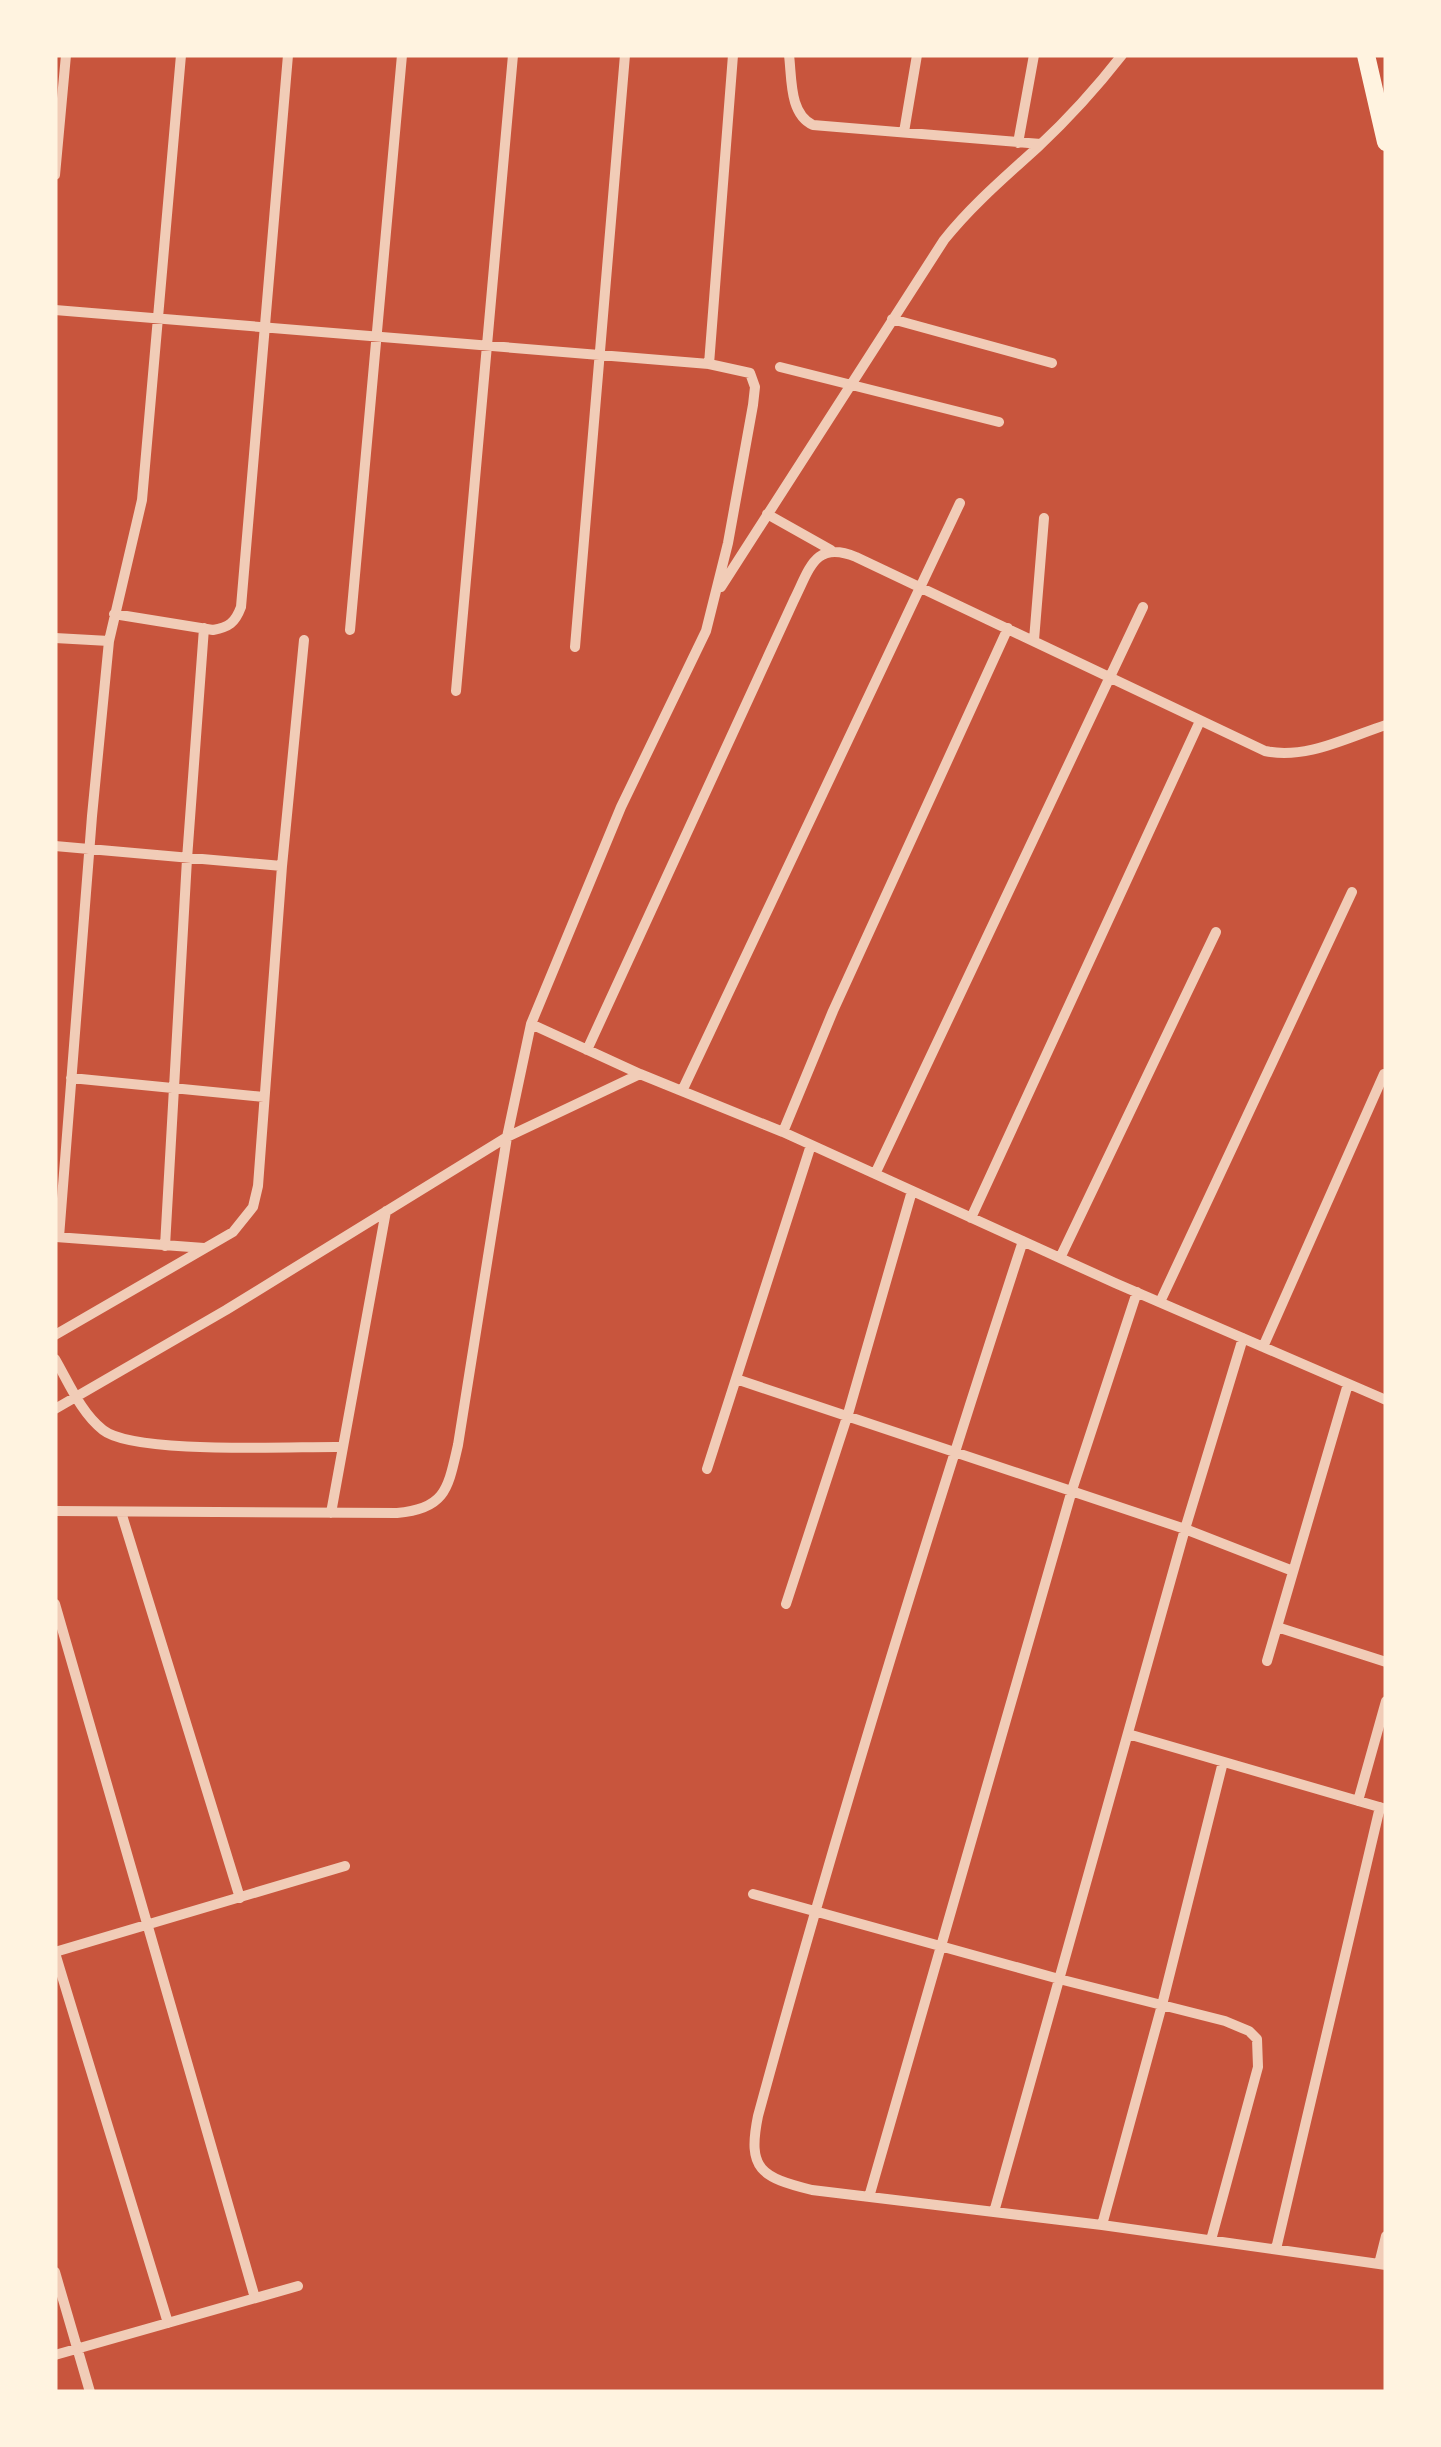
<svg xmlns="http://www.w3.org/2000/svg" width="1441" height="2447" font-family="'Fira Sans Condensed',sans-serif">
<rect width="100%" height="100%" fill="#c8553d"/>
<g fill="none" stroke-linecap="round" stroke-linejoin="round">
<!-- minor -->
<path stroke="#f1ccb7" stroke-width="10" d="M789,55C792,78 789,114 813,125L1041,144
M904,132L917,55
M1018,143L1034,55
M55,175L66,55
M55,310L709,364L750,373L755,387L753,405L728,543L706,631L621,807L531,1024L640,1074L783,1132L1115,1283L1386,1400
M892,319L1052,363
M709,364L733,55
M780,367L999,422
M767,514L831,550
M721,587L944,240C972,205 1005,177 1038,147C1068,119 1097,87 1122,55
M114,614L213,630C229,627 235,623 241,607L288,55
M350,630L402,55
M55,638L109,641
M1034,640L1044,518
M575,647L625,55
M456,691L513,55
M55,846L282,866
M587,1050L794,600C810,568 815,540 856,557L1265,751C1306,760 1348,737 1386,725
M71,1078L264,1097
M682,1091L960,503
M783,1132L833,1011L1008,628
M875,1174L1143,607
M971,1218L1200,721
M56,1237L204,1248
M59,1237L92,816L109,641L142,500L181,55
M1023,1241C928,1531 838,1822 758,2116C747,2170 761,2177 812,2190L1102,2225L1386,2265
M165,1246L187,859L204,628
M1060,1258L1216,932
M1160,1302L1352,892
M55,1335L233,1232L253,1207L258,1186L282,866L304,640
M1263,1347L1384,1074
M55,1359C69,1383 81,1413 103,1430C134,1455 297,1446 343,1447
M736,1379L1185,1529L1293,1571
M55,1409L226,1310L507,1137L640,1074
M707,1469L811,1145
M55,1511L397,1513C446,1509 448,1488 458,1445L507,1137L531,1024
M121,1512L240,1898
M331,1513L386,1211
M55,1604L255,2298
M786,1604L848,1414L912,1191
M1277,1627L1386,1662
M1267,1661L1348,1384
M1128,1734L1386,1809
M1358,1801L1386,1701
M753,1894L1059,1979L1225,2021L1249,2031L1257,2039L1258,2067L1211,2240
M55,1952L345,1866
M55,1953L168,2323
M869,2197L1072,1490L1137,1292
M994,2212L1185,1529L1243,1338
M1102,2225L1162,2005L1223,1762
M1276,2249L1380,1807
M1379,2264L1386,2236
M55,2272L90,2392
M55,2355L298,2286"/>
<!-- secondary -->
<path stroke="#fff3e0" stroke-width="18" d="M1366,55L1386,142"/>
</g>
<!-- border -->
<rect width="1441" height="2447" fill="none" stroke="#fff3e0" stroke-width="115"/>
</svg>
